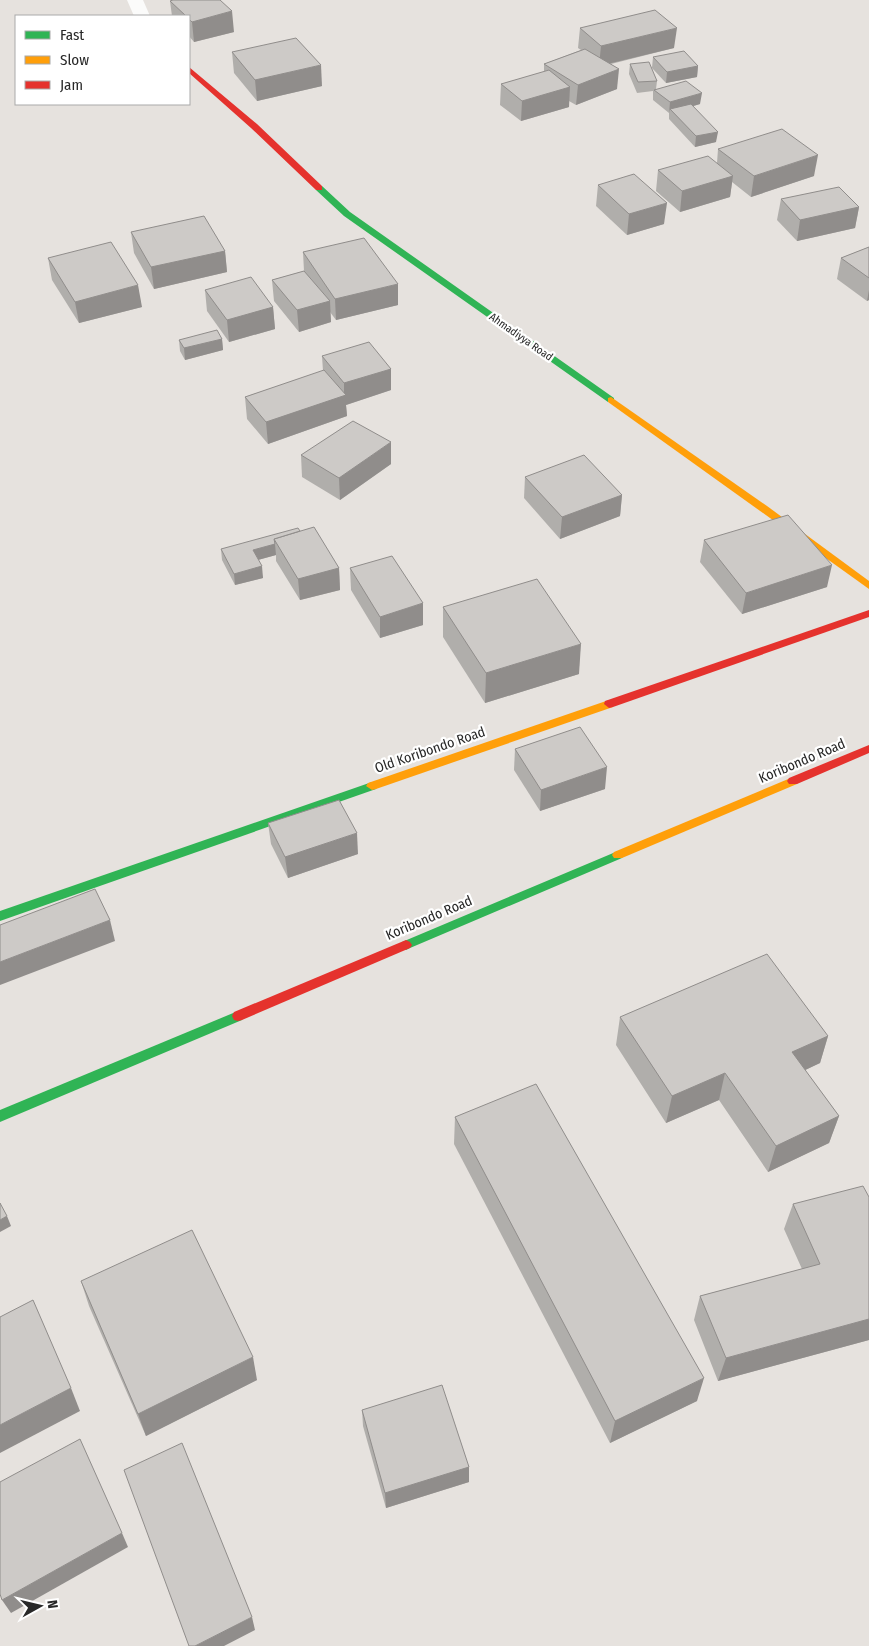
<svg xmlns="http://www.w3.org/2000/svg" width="869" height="1646" font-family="'Fira Sans Condensed',sans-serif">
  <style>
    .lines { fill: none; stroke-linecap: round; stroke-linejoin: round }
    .street { fill: #fbfbfa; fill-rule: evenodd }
    .fast { fill: #30b455; fill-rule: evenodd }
    .slow { fill: #ff9f0a; fill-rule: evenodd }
    .jam { fill: #e5322d; fill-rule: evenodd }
    .wall { fill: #b0aeab }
    .shaded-wall { fill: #908d8b }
    .building { fill: #cdcac7; stroke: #908d8b }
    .labels { text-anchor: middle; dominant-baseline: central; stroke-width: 4.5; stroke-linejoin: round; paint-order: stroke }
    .far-street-label { font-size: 11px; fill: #282828; stroke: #fff }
    .street-label { font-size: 14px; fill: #282828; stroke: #fff }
  </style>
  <rect width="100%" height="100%" fill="#e6e2de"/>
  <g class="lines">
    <path class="street" d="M 127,0 L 143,0 L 150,16 L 134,16 Z"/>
    <g class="fast">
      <path d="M 316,186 L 322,186 L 350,212 L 614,398 L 614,402 L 608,402 L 344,216 L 316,190 Z"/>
      <path d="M 372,782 L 378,786 L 376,789 L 0,921 L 0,911 Z"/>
      <path d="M 618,851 L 622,852 L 624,855 L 622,858 L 410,948 L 406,950 L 402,948 L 400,945 L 402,942 Z"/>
      <path d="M 238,1011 L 242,1012 L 244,1016 L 242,1020 L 0,1122 L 0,1110 Z"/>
    </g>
    <g class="slow">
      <path d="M 611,397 L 767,506 L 869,581 L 869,589 L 608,402 L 608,398 Z"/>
      <path d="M 609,700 L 614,704 L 613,707 L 376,789 L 372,790 L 366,786 L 368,783 Z"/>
      <path d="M 793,777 L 799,781 L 797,784 L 622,858 L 614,858 L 612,855 L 614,852 Z"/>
    </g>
    <g class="jam">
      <path d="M 189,67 L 257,124 L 322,186 L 322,190 L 316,190 L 251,128 L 189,73 Z"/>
      <path d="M 869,610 L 869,617 L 613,707 L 609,708 L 604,704 L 605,701 Z"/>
      <path d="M 869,745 L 869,753 L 797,784 L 789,784 L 787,781 L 789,778 Z"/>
      <path d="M 406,940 L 410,942 L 412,945 L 410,948 L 242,1020 L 238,1021 L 234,1020 L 232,1016 L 234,1012 Z"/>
    </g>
  </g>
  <g class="wall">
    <path d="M 170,1 L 234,32 L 194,42 L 189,36 L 189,16 L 172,16 Z"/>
    <path d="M 580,28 L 674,48 L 611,64 L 617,89 L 576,105 L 569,101 L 569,107 L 521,121 L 500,105 L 501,84 L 544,72 L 544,64 L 581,50 L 578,48 Z"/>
    <path d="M 232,52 L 322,86 L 257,101 L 234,73 Z"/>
    <path d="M 653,57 L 698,66 L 697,77 L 666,83 L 652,68 Z"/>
    <path d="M 630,64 L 657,81 L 656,89 L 700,104 L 693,106 L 716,142 L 695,147 L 669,119 L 669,113 L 653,100 L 653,91 L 637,93 L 629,74 Z"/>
    <path d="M 718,149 L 814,176 L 751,197 L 732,182 L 730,197 L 680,212 L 656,191 L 658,170 L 717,163 Z"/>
    <path d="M 598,185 L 664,224 L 627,235 L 596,206 Z"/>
    <path d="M 781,199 L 859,207 L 855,228 L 797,241 L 777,220 Z"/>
    <path d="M 131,232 L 225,251 L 227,272 L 154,289 L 134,253 Z"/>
    <path d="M 869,247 L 869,300 L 867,301 L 837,279 L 841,258 Z"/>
    <path d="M 303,252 L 398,305 L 336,320 L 330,312 L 331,322 L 299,332 L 274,301 L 272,280 L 304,271 Z"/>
    <path d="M 48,258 L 142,307 L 79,323 L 52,280 Z"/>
    <path d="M 205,290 L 273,307 L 275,329 L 229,342 L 207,311 Z"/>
    <path d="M 222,339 L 223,350 L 185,360 L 180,351 L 179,340 Z"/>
    <path d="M 322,356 L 391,369 L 391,390 L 346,405 L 347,416 L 268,444 L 247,419 L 245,397 L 323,371 Z"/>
    <path d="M 301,455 L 391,464 L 340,500 L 302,477 Z"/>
    <path d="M 525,477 L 622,495 L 620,516 L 560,539 L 524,498 Z"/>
    <path d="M 300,531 L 339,568 L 340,590 L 300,600 L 276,561 L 276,555 L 258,560 L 263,578 L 235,585 L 222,560 L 221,549 Z"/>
    <path d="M 704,540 L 827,587 L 742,614 L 700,562 Z"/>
    <path d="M 350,568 L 423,625 L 380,638 L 351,590 Z"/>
    <path d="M 443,607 L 579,674 L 485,703 L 443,637 Z"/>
    <path d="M 515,749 L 605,789 L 540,811 L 514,770 Z"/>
    <path d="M 268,823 L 358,854 L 288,878 L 271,844 Z"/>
    <path d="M 620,1017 L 828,1036 L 820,1063 L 805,1070 L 839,1116 L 829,1143 L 768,1172 L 719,1100 L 666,1123 L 616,1045 Z"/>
    <path d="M 455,1117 L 697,1401 L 610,1443 L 454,1144 Z"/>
    <path d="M 869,1197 L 869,1340 L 718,1381 L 694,1320 L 700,1296 L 802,1269 L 784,1229 L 793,1204 Z"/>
    <path d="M 81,1281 L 257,1380 L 146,1436 L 89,1306 Z"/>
    <path d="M 362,1410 L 469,1467 L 469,1482 L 386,1508 L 363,1426 Z"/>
  </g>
  <g class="shaded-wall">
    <path d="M 232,11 L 234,32 L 194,42 L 192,22 Z"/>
    <path d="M 677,28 L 674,48 L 599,66 L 601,46 Z"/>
    <path d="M 321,65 L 322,86 L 257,101 L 255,80 Z"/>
    <path d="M 698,66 L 697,77 L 666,83 L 667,72 Z"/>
    <path d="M 619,69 L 617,89 L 576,105 L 578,85 Z"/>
    <path d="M 570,87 L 569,107 L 521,121 L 522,101 Z"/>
    <path d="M 702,93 L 700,104 L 673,112 L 670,109 L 669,113 L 670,102 Z"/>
    <path d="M 718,132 L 716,142 L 695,147 L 696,136 Z"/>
    <path d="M 818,155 L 814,176 L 751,197 L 754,176 Z"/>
    <path d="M 733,176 L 730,197 L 680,212 L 682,191 Z"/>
    <path d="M 667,203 L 664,224 L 627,235 L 629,214 Z"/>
    <path d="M 859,207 L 855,228 L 797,241 L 800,220 Z"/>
    <path d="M 225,251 L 227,272 L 154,289 L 151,267 Z"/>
    <path d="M 398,284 L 398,305 L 336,320 L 335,299 Z"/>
    <path d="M 138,285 L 142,307 L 79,323 L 75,302 Z"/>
    <path d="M 869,290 L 869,300 L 867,301 Z"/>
    <path d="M 330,301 L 331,322 L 299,332 L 297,310 Z"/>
    <path d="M 273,307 L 275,329 L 229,342 L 227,320 Z"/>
    <path d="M 222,339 L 223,350 L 185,360 L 184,348 Z"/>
    <path d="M 391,369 L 391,390 L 346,405 L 347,416 L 268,444 L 266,422 L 344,395 L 344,383 Z"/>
    <path d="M 391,442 L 391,464 L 340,500 L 339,478 Z"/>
    <path d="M 622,495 L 620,516 L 560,539 L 562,517 Z"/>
    <path d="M 275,544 L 276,555 L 254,561 L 253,550 Z"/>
    <path d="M 832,565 L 827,587 L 742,614 L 746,593 Z"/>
    <path d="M 262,566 L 263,578 L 235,585 L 234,574 Z"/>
    <path d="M 339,568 L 340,590 L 300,600 L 298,579 Z"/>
    <path d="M 423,603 L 423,625 L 380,638 L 380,617 Z"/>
    <path d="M 581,644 L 579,674 L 485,703 L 486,673 Z"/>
    <path d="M 607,767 L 605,789 L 540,811 L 541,790 Z"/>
    <path d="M 357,833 L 358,854 L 288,878 L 285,857 Z"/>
    <path d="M 110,920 L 115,941 L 0,985 L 0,962 Z"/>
    <path d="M 828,1036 L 820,1063 L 784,1080 L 792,1052 Z"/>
    <path d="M 725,1073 L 719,1100 L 666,1123 L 672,1096 Z"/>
    <path d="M 839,1116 L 829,1143 L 768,1172 L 776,1146 Z"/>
    <path d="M 7,1216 L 11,1226 L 0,1232 L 0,1220 Z"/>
    <path d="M 869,1319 L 869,1340 L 718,1381 L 726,1358 Z"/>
    <path d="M 253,1357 L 257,1380 L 146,1436 L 138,1414 Z"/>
    <path d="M 704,1378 L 697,1401 L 610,1443 L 615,1421 Z"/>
    <path d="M 71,1388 L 80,1411 L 0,1453 L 0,1425 Z"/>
    <path d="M 469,1467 L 469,1482 L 386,1508 L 385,1493 Z"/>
    <path d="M 122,1533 L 128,1547 L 11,1613 L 2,1600 Z"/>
    <path d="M 252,1617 L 255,1630 L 224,1646 L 195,1646 Z"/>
  </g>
  <g class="building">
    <path d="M 173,0 L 220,0 L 232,11 L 192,22 L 189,19 L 189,16 L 186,16 L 170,1 Z"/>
    <path d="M 655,10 L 677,28 L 601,46 L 580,28 Z"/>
    <path d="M 296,38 L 321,65 L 255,80 L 232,52 Z"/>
    <path d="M 585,49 L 619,69 L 578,85 L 544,64 Z"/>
    <path d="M 684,51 L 698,66 L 667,72 L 653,57 Z"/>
    <path d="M 649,62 L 657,81 L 638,82 L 630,64 Z"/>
    <path d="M 549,70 L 570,87 L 522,101 L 501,84 Z"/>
    <path d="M 686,81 L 702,93 L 670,102 L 654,90 Z"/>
    <path d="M 691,104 L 718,132 L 696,136 L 670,109 Z"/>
    <path d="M 782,129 L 818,155 L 754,176 L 718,149 Z"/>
    <path d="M 708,156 L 733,176 L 682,191 L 658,170 Z"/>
    <path d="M 634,174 L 667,203 L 629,214 L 598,185 Z"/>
    <path d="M 839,187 L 859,207 L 800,220 L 781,199 Z"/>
    <path d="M 204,216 L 225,251 L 151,267 L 131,232 Z"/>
    <path d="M 364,238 L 398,284 L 335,299 L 303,252 Z"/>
    <path d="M 111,242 L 138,285 L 75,302 L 48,258 Z"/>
    <path d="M 869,247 L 869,278 L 841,258 Z"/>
    <path d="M 304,271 L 330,301 L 297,310 L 272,280 Z"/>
    <path d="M 251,277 L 273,307 L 227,320 L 205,290 Z"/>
    <path d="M 217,330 L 222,339 L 184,348 L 179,340 Z"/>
    <path d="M 369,342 L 391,369 L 344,383 L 322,356 Z"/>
    <path d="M 324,370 L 346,395 L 266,422 L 245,397 Z"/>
    <path d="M 353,421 L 391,442 L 339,478 L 301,455 Z"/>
    <path d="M 584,455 L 622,495 L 562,517 L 525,477 Z"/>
    <path d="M 788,515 L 832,565 L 746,593 L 704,540 Z"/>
    <path d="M 314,527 L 339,568 L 298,579 L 274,539 Z"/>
    <path d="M 298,528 L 300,531 L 274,539 L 275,544 L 253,550 L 262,566 L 234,574 L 221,549 Z"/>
    <path d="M 392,556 L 423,603 L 380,617 L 350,568 Z"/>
    <path d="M 537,579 L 581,644 L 486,673 L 443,607 Z"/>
    <path d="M 580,727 L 607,767 L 541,790 L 515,749 Z"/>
    <path d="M 339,800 L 357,833 L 285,857 L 268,823 Z"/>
    <path d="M 95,889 L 110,920 L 0,962 L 0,925 Z"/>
    <path d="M 767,954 L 828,1036 L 792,1052 L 839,1116 L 776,1146 L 725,1073 L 672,1096 L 620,1017 Z"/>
    <path d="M 536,1084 L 704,1378 L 615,1421 L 455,1117 Z"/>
    <path d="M 863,1186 L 869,1197 L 869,1319 L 726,1358 L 700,1296 L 820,1264 L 793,1204 Z"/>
    <path d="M 0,1203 L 7,1216 L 0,1220 Z"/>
    <path d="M 192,1230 L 253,1357 L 138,1414 L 81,1281 Z"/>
    <path d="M 33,1300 L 71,1388 L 0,1425 L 0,1317 Z"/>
    <path d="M 442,1385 L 469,1467 L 385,1493 L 362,1410 Z"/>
    <path d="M 80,1439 L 122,1533 L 2,1600 L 0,1594 L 0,1482 Z"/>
    <path d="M 182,1443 L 252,1617 L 195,1646 L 189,1646 L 124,1470 Z"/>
  </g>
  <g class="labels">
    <g class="far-street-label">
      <text transform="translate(521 337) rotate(35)">Ahmadiyya Road</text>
    </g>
    <g class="street-label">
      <text transform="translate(430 750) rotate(-19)">Old Koribondo Road</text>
      <text transform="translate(802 761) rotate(-23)">Koribondo Road</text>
      <text transform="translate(429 918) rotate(-23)">Koribondo Road</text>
    </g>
  </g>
  <rect x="15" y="15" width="175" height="90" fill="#ffffff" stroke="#a9a9a9"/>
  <rect x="25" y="31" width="25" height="8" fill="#30b455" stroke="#a9a9a9"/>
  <text x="60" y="40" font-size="15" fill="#282828">Fast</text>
  <rect x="25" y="56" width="25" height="8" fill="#ff9f0a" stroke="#a9a9a9"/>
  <text x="60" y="65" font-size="15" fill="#282828">Slow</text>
  <rect x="25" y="81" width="25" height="8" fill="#e5322d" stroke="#a9a9a9"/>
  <text x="60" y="90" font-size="15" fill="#282828">Jam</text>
  <g transform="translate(40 1606) rotate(82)" stroke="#ffffff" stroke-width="4" paint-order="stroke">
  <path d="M0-4L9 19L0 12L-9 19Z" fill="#282828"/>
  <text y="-8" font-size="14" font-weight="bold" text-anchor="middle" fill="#282828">N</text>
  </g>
</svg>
